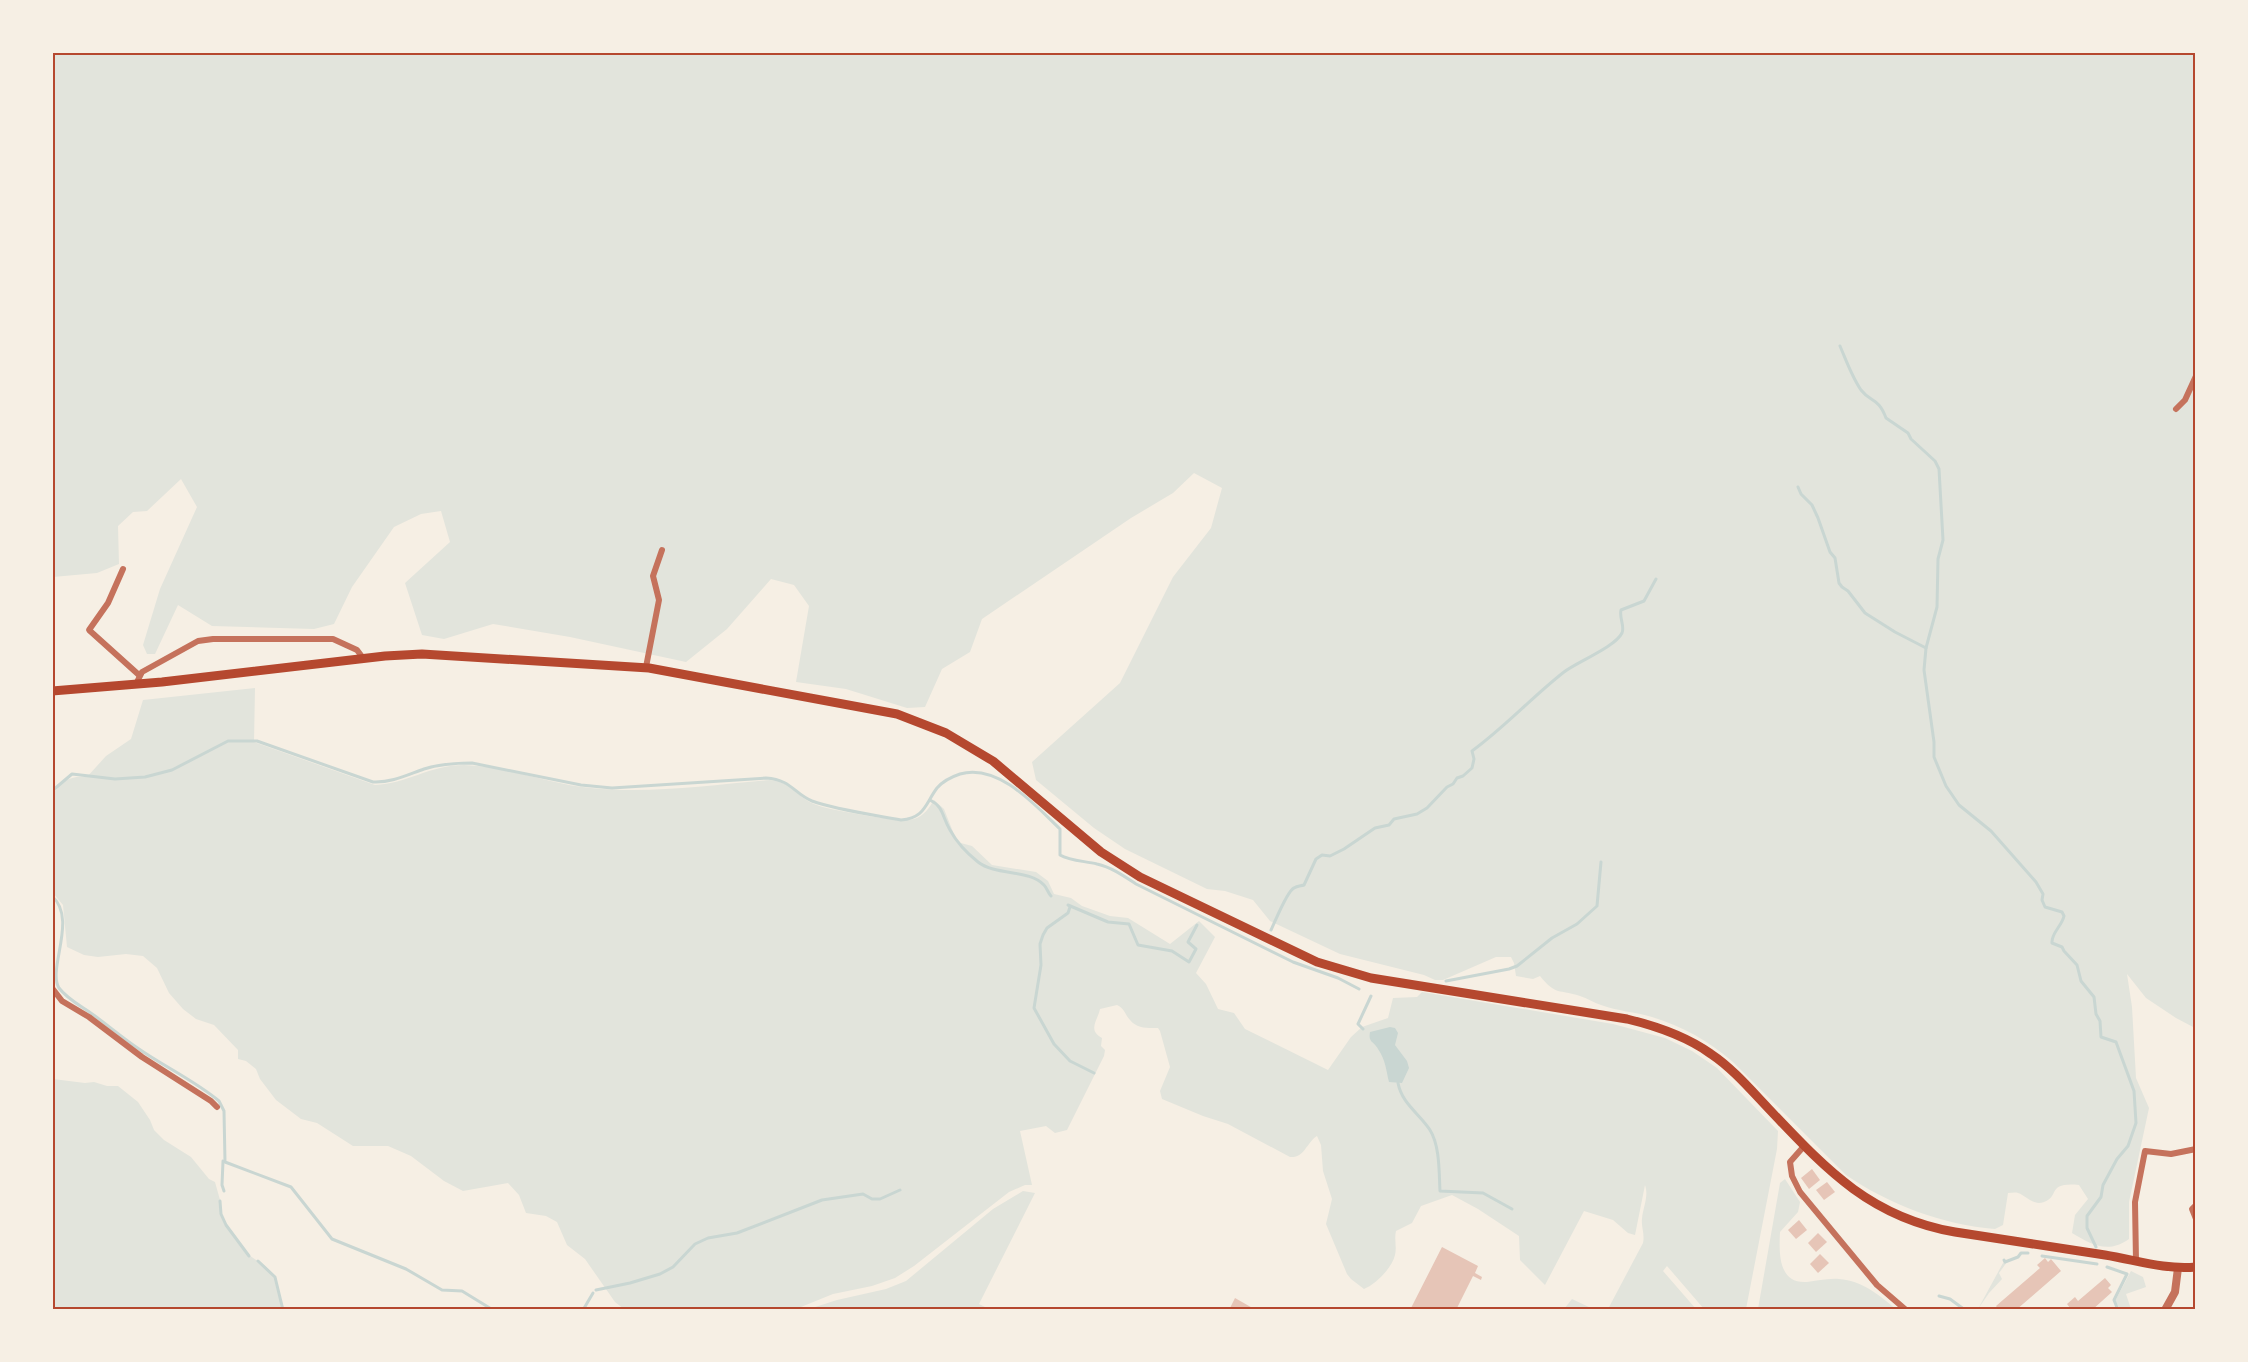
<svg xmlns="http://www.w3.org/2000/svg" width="2248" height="1362" font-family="'Sofia Sans Condensed',sans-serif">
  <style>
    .green { fill: #e2e4dc }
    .water { fill: #c9d6d2 }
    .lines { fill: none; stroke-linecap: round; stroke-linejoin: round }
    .stream { stroke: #c9d6d2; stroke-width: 3 }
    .building { fill: #e6c5b7 }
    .minor { stroke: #c5725c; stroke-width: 6 }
    .tertiary { stroke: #c5725c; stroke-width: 8 }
    .primary { stroke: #b5482f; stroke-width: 9 }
    .neatline { fill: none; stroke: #b5482f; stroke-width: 2 }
  </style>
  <rect width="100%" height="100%" fill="#f6efe4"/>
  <g class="green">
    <path d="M 53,53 L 2195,53 L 2195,1028 L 2176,1018 L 2146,998 L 2127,974 L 2132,1007 L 2136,1078 L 2149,1108 L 2129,1202 L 2129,1239 C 2108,1254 2092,1245 2072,1233 L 2075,1215 L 2088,1199 L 2079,1185 C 2046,1182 2060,1197 2044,1202 C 2033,1206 2027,1196 2018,1193 C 2015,1192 2011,1193 2008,1193 L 2003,1225 L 1995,1229 C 1943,1225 1888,1204 1846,1175 L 1733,1062 C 1709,1041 1682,1026 1652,1017 C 1635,1012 1617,1011 1601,1005 C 1594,1003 1587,998 1580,996 C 1559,989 1556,996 1540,976 L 1533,979 L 1516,976 L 1514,963 L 1511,957 L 1496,957 L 1443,980 L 1435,980 L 1424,975 L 1340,954 L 1270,921 L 1253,900 L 1225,891 L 1207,889 L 1125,849 L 1094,828 L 1036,780 L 1032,762 L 1120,683 L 1173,577 L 1211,528 L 1222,488 L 1194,473 L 1173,493 L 1131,518 L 982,619 L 970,652 L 942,669 L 925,707 L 907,708 L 846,689 L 796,682 L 809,606 L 794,585 L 771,579 L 727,629 L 686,662 L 570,637 L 493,624 L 444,639 L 422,635 L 405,583 L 450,542 L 441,511 L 421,514 L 394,527 L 352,587 L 334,624 L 314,629 L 212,626 L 178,605 L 155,654 L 147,654 L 143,645 L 160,589 L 197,507 L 181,479 L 147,511 L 133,512 L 118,526 L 119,564 L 97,573 L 53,577 Z"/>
    <path d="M 255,688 L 254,742 L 375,785 C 406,784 430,765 464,765 C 506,766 549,784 591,788 C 650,794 711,785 770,780 C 795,783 795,796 814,804 C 827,810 902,823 914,819 C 924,816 929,808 934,800 L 944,809 L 957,842 L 972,846 L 992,865 L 1036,872 L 1048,881 L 1054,894 L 1071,898 L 1082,906 L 1110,916 L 1128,918 L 1170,944 L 1199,921 L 1215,937 L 1196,973 L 1206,984 L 1218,1009 L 1234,1013 L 1245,1029 L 1328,1070 L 1351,1037 L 1362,1027 L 1388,1018 L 1393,998 L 1417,997 L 1422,992 L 1613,1024 L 1665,1038 L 1692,1051 L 1717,1068 L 1778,1131 L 1777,1149 L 1746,1309 L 1704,1309 L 1667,1266 L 1663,1271 L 1696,1309 L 1608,1309 L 1643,1243 C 1645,1234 1641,1227 1642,1219 C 1643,1206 1649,1197 1645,1185 L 1635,1235 L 1628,1233 L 1613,1220 L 1584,1211 L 1545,1285 L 1520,1260 L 1519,1236 L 1478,1209 L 1452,1195 L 1421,1206 L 1412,1223 L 1396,1231 C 1394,1239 1397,1247 1395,1255 C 1392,1268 1376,1284 1364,1289 L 1351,1279 L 1347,1274 L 1326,1224 L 1332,1199 L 1323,1171 L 1321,1145 L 1317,1136 C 1306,1143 1305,1158 1290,1157 L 1228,1124 L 1203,1116 L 1162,1099 L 1160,1091 L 1170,1067 L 1160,1031 L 1158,1028 C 1148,1028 1137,1029 1130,1020 C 1124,1013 1125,1009 1117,1005 L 1100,1009 C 1098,1020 1087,1030 1102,1038 L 1101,1046 L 1105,1050 L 1104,1056 L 1067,1130 L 1055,1133 L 1046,1126 L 1020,1131 L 1032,1185 L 1025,1185 L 1009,1192 L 914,1266 L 895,1278 L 872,1286 L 833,1294 L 796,1309 L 624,1309 L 615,1302 L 585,1259 L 567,1245 L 557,1222 L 546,1216 L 526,1213 L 519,1195 L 508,1183 L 463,1191 L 444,1181 L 411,1156 L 388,1146 L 353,1146 L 317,1123 L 301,1119 L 276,1100 L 260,1079 L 256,1069 L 246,1061 L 238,1059 L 238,1050 L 214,1025 L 196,1019 L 183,1009 L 169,993 L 157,968 L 143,956 L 126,954 L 98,957 L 84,955 L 67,947 L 63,905 L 53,893 L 52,795 C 62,781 70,775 87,777 L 106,756 L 131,739 L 143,700 Z"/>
    <path d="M 53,1079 L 85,1083 L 94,1082 L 107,1086 L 118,1086 L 138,1102 L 150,1120 L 154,1130 L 164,1140 L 191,1157 L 209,1179 L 215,1182 L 220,1200 L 221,1214 L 226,1225 L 246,1253 L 266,1267 L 275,1277 L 283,1309 L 53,1309 Z"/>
    <path d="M 1785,1179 L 1800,1202 L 1798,1212 L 1780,1232 C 1779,1253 1778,1284 1807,1282 C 1817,1281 1828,1278 1839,1279 C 1863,1281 1879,1295 1896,1309 L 1758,1309 L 1780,1183 Z"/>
    <path d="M 1023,1191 L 1035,1193 L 979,1304 L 989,1309 L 809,1309 L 837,1300 L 886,1289 L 906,1281 L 993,1209 Z"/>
    <path d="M 2007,1262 L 1999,1273 L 2002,1279 L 1989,1293 L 1978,1309 L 2003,1263 Z"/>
    <path d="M 2131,1271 L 2143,1277 L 2146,1287 L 2126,1294 L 2131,1309 L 2120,1309 L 2115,1301 Z"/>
    <path d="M 1572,1299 L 1593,1309 L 1564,1309 Z"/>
  </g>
  <path class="water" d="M 1390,1027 L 1395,1028 L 1398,1033 L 1395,1045 L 1407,1061 L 1409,1068 L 1402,1083 L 1389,1082 C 1386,1070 1386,1061 1378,1049 C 1374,1041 1368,1043 1370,1032 Z"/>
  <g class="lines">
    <g class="stream">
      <path d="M 1840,346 C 1846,360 1852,377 1861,390 C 1871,403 1878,397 1886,418 L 1908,433 L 1911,439 L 1935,461 L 1939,469 L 1943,540 L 1938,559 L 1937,607 L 1926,648 L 1924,670 L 1934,742 L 1934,757 L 1946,786 L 1959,805 L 1991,831 L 2036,882 L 2043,894 L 2042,900 L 2045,907 L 2062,912 L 2064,916 C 2062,926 2051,933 2052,943 L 2062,947 L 2064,951 L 2077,965 L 2081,981 L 2094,997 L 2096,1014 L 2100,1021 L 2101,1037 L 2116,1042 L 2134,1091 L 2136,1123 L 2128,1146 L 2117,1159 L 2103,1185 L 2101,1197 L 2087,1216 L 2087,1228 L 2096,1247"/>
      <path d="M 1798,487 L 1801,494 L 1812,505 L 1818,518 L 1830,552 L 1835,558 L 1839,583 L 1842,587 L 1848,591 L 1865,613 L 1895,632 L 1926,648"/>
      <path d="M 52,791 L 72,774 L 115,779 L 145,777 L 172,770 L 228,741 L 257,741 L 373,782 C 391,783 407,775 424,769 C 440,764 456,763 472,763 L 581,785 L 612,788 L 766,778 C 792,780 793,793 812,801 C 837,810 875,815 901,820 C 925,818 925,804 937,788 C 943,781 951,777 960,774 C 998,763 1035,805 1060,829 L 1060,855 C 1070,861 1085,861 1097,864 C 1111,867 1124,876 1136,884 L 1293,962 L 1338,978 L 1359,989"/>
      <path d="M 930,800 C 944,807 942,817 950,830 C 956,841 968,854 978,862 C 996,876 1029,869 1044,885 C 1047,888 1048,893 1051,896"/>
      <path d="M 52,896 C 78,919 47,969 59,988 C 68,1000 83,1007 95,1016 C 110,1027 124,1039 139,1049 C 165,1067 195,1081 219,1101 L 224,1111 L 225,1162 L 291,1187 L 332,1239 L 406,1269 L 442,1290 L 462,1291 L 493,1310"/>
      <path d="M 1068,905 L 1108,922 L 1129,924 L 1138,945 L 1172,951 L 1189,962 L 1196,949 L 1188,942 L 1197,925"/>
      <path d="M 1070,907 L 1068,913 L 1047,928 L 1043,935 L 1040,944 L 1041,965 L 1034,1008 L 1054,1044 L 1070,1061 L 1094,1073"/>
      <path d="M 1271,930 C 1275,922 1287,891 1294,888 C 1297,886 1301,886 1304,885 L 1316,859 L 1322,855 L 1330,856 L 1344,849 L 1375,828 L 1389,825 L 1394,819 L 1417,814 L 1427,808 L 1447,787 L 1453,784 L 1457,778 L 1463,776 L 1472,768 L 1474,759 L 1472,751 C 1505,727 1532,697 1564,672 C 1577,662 1615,647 1622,633 C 1625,626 1619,618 1621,610 L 1644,601 L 1656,579"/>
      <path d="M 1446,981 L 1509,969 L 1517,966 L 1552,938 L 1577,924 L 1597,906 L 1601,862"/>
      <path d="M 1363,1029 L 1358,1024 L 1371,996"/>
      <path d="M 1398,1083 C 1402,1104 1419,1113 1430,1130 C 1440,1146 1439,1173 1440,1191 L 1483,1193 L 1512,1209"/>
      <path d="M 223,1161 L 222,1185 L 224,1191"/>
      <path d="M 220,1201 L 221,1214 L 226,1225 L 249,1256"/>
      <path d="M 2042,1256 L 2097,1264"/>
      <path d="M 2004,1260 L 2005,1262 L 2018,1257 L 2021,1253 L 2028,1253"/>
      <path d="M 258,1261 L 275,1277 L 283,1310"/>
      <path d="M 2107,1267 L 2127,1274 L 2114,1300 L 2118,1310"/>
      <path d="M 596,1290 L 630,1283 L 660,1274 L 673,1267 L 695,1244 L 708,1238 L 737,1233 L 822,1200 L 863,1194 L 872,1199 L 880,1199 L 900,1190"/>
      <path d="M 1939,1296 L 1950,1299 L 1965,1310"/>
      <path d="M 583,1310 L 593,1293"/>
    </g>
  </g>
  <g class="building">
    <path d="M 1812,1169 L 1820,1180 L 1809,1189 L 1801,1178 Z"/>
    <path d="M 1827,1182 L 1835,1192 L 1824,1200 L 1816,1190 Z"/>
    <path d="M 1799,1220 L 1807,1230 L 1796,1239 L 1788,1230 Z"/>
    <path d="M 1818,1233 L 1827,1242 L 1816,1252 L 1808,1243 Z"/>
    <path d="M 1442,1247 L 1478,1266 L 1475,1273 L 1482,1277 L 1481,1280 L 1473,1276 L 1456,1310 L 1410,1310 Z"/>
    <path d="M 1820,1254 L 1829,1263 L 1818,1273 L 1810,1264 Z"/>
    <path d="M 2045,1258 L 2048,1262 L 2051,1259 L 2061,1271 L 2016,1310 L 1999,1310 L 1996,1306 L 2040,1268 L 2037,1265 Z"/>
    <path d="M 2105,1278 L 2111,1285 L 2108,1288 L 2112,1292 L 2092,1310 L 2068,1310 L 2070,1308 L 2067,1304 L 2075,1297 L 2078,1301 Z"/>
    <path d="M 1235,1298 L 1256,1310 L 1229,1310 Z"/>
  </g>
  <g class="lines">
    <g class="minor">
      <path d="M 2176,409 L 2185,400 L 2196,376"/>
      <path d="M 123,569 L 108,603 L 89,630 L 139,675"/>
      <path d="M 646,667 L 659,600 L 653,576 L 662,550"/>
      <path d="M 136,684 L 142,672 L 198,641 L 213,639 L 333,639 L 357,650 L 363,658"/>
      <path d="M 52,988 L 62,1001 L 89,1017 L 142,1057 L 211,1101 L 217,1107"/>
      <path d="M 1805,1145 L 1790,1162 L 1792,1176 L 1800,1192 L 1877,1285 L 1906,1310"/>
      <path d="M 2196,1205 L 2192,1209 L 2196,1219"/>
      <path d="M 2136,1261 L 2135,1202 L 2145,1151 L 2171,1154 L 2196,1149"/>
    </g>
    <path class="tertiary" d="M 2165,1310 L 2175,1292 L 2178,1268"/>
    <path class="primary" d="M 52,691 L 162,682 L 385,656 L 422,654 L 649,668 L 897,714 L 946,733 L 993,761 L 1101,852 L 1140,877 L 1317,962 L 1371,978 L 1627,1019 C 1656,1026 1686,1036 1711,1054 C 1732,1068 1750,1089 1768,1108 C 1825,1168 1869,1217 1955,1232 C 2005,1240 2055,1247 2105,1255 C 2136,1260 2164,1270 2196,1267"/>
  </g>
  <rect width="2248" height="1362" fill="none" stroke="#f6efe4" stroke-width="108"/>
  <rect x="54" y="54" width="2140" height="1254" class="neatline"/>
</svg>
